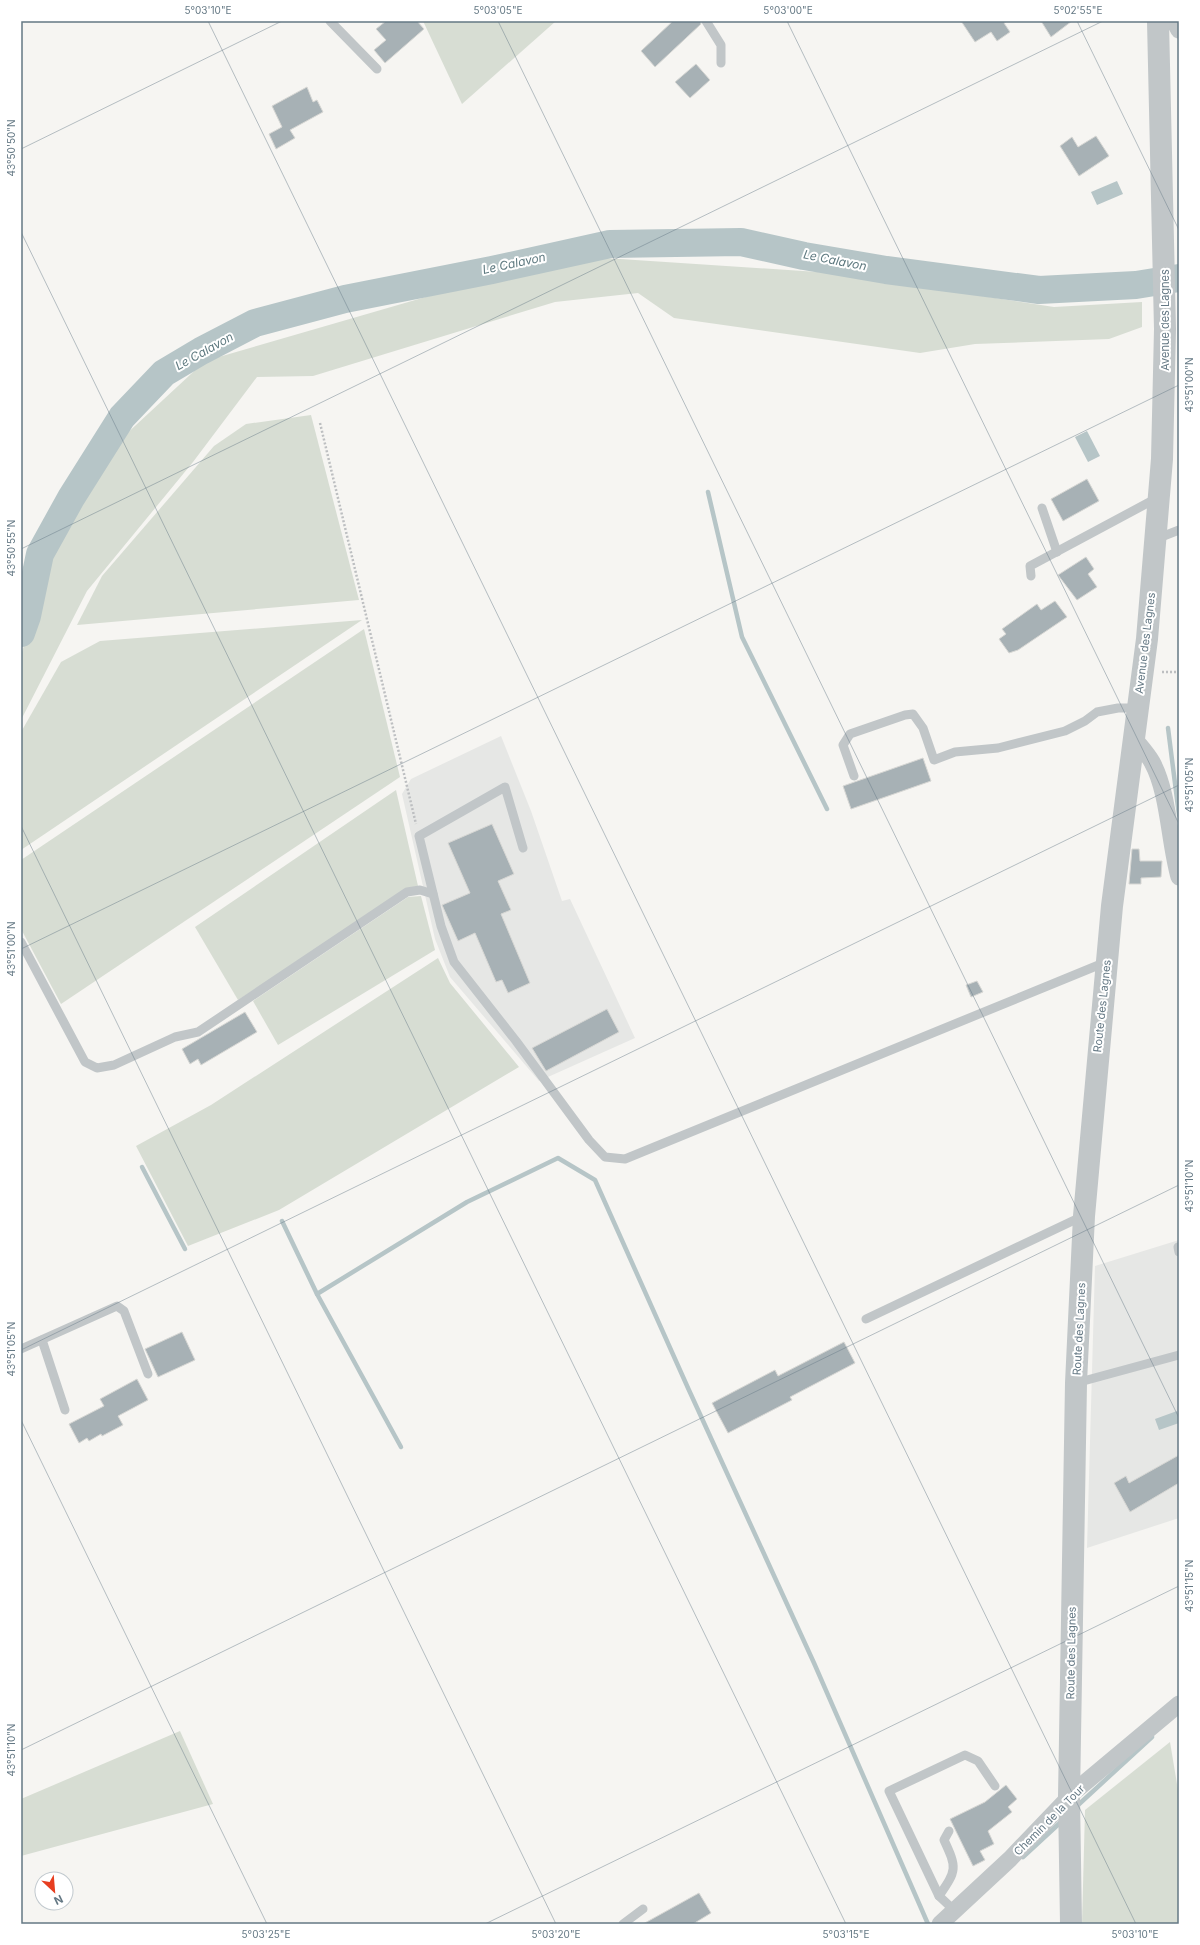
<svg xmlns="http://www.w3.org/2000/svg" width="1200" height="1945" font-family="Inter,sans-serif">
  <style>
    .built { fill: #e6e7e5 }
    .green { fill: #d7ddd3 }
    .water { fill: #b6c5c7 }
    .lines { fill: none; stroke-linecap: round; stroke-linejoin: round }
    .stream { stroke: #b6c5c7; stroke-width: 4.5 }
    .river { stroke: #b6c5c7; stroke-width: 28 }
    .building { fill: #a7b1b5; stroke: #d7d7d4 }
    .path { stroke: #bdbfc1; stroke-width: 2.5; stroke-dasharray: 2 2; stroke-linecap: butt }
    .service { stroke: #c1c6c8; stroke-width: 9 }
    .minor { stroke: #c1c6c8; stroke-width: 17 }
    .tertiary { stroke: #c1c6c8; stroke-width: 22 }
    .ticks { fill: none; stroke: #647884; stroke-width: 1; stroke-opacity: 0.45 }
    .labels { text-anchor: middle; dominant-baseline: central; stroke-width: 4; stroke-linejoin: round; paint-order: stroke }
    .street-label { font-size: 11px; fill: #647884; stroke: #fff }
    .water-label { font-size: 12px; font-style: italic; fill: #5f7a80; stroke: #fff }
    .neatline { fill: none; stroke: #647884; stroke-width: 1.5 }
    .ticks-label { font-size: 10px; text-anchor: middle; fill: #647884 }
  </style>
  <rect width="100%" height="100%" fill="#f6f5f2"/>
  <g class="built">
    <path d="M 501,736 L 531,811 L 562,901 L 570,899 L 635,1038 L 539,1081 L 450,977 L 435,939 L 402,794 L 411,779 Z"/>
    <path d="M 1179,1240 L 1179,1518 L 1087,1548 L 1095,1266 Z"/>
  </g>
  <g class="green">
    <path d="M 423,21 L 556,21 L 462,104 Z"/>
    <path d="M 605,258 L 833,273 L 1054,307 L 1142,302 L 1142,327 L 1109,339 L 975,344 L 920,353 L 674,318 L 638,293 L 555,302 L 313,376 L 257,377 L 193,462 L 87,591 L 21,720 L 21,655 L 42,590 L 54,539 L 122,438 L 205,361 L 429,296 Z"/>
    <path d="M 311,415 L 359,600 L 77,625 L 102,576 L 214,446 L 246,424 Z"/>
    <path d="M 362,620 L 21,850 L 21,732 L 61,662 L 100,641 Z"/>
    <path d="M 364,629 L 400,777 L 61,1004 L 21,929 L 21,860 Z"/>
    <path d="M 396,790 L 418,886 L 238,1000 L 195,927 Z"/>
    <path d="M 421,896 L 435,950 L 278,1045 L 253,1001 L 408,897 Z"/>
    <path d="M 438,958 L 450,983 L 519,1067 L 279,1210 L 188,1246 L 136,1146 L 211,1105 Z"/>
    <path d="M 180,1731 L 213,1804 L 21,1856 L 21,1799 Z"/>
    <path d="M 1170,1742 L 1179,1796 L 1179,1924 L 1082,1924 L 1085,1810 Z"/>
  </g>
  <g class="water">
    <path d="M 1117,181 L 1123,194 L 1097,205 L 1091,192 Z"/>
    <path d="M 1087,431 L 1100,456 L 1088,462 L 1075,437 Z"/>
    <path d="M 1177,1411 L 1179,1423 L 1159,1430 L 1155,1419 Z"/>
  </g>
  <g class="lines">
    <g class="stream">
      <path d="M 708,492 L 742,637 L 827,809"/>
      <path d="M 1168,728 L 1179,815"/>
      <path d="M 142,1167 L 185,1249"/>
      <path d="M 282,1221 L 317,1294 L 467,1202 L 558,1158 L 595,1180 L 688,1388 L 814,1663 L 928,1924"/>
      <path d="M 317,1294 L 401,1447"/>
      <path d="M 1077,1806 L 1152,1737"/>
      <path d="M 1023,1857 L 1062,1821"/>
    </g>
    <path class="river" d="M 21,633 L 27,616 L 40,554 L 71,498 L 122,417 L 164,373 L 201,351 L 255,323 L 345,299 L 492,270 L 610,244 L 741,242 L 804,256 L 886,270 L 1039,290 L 1136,285 L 1179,278"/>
  </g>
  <g class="building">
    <path d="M 386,21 L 417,21 L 424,29 L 385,63 L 374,50 L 386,40 L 376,29 Z"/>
    <path d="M 673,21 L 700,21 L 701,24 L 655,67 L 641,51 Z"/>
    <path d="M 961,21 L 1007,21 L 1004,23 L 1010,32 L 997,41 L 991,32 L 975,42 Z"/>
    <path d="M 1041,21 L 1072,21 L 1051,37 Z"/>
    <path d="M 696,64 L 710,80 L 690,98 L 675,82 Z"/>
    <path d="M 307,87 L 313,102 L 317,100 L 323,112 L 290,130 L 295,138 L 276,149 L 269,134 L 282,127 L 272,106 Z"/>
    <path d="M 1096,136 L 1109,156 L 1079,176 L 1060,146 L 1072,137 L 1078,147 Z"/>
    <path d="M 1087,479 L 1099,501 L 1063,521 L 1051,499 Z"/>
    <path d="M 1086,557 L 1094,569 L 1088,574 L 1097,587 L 1077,600 L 1058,575 Z"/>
    <path d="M 1055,601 L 1067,617 L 1018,650 L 1009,653 L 999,639 L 1006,634 L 1002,629 L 1037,604 L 1041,610 Z"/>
    <path d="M 923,758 L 931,781 L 851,809 L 843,786 Z"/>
    <path d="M 492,824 L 514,874 L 498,881 L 511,910 L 501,914 L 530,983 L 508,993 L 502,980 L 496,982 L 475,933 L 458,941 L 442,905 L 470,893 L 448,843 Z"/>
    <path d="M 1132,849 L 1139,849 L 1140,861 L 1162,861 L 1161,877 L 1141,878 L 1141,884 L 1129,884 Z"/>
    <path d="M 977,981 L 983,992 L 971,997 L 966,985 Z"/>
    <path d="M 607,1009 L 619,1032 L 546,1071 L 532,1048 Z"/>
    <path d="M 245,1012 L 257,1032 L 201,1065 L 198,1059 L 190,1064 L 182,1049 Z"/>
    <path d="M 182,1332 L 195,1360 L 158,1377 L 145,1349 Z"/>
    <path d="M 844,1342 L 855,1363 L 790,1397 L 792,1400 L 728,1433 L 712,1403 L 775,1370 L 778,1376 Z"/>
    <path d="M 137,1379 L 148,1400 L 118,1416 L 123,1425 L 102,1436 L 101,1434 L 89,1441 L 87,1438 L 79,1443 L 69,1424 L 104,1406 L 100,1399 Z"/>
    <path d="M 1179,1455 L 1179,1483 L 1130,1512 L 1114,1483 L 1126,1476 L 1129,1483 Z"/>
    <path d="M 1006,1785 L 1017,1799 L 1008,1807 L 1012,1812 L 988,1831 L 994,1844 L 980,1851 L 985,1860 L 973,1866 L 950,1819 L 985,1802 Z"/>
    <path d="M 699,1893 L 711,1913 L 693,1924 L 643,1924 Z"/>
  </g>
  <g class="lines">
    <g class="path">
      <path d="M 320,423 L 416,824"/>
      <path d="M 1162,672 L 1179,672"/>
    </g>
    <g class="service">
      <path d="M 330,21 L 377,69"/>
      <path d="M 706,21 L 721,45 L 721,63"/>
      <path d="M 1042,508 L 1057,552"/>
      <path d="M 1156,539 L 1179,530"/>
      <path d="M 1031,576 L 1030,566 L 1157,498"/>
      <path d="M 854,776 L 843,745 L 850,734 L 905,715 L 913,714 L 923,728 L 934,760 L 955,752 L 998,748 L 1065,731 L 1085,721 L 1097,712 L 1118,708 L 1138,708"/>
      <path d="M 523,848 L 505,787 L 419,836 L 441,926 L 454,962 L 516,1041 L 589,1140 L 605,1157 L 625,1159 L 1106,962"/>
      <path d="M 21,942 L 85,1062 L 97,1068 L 114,1065 L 175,1037 L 198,1032 L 407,892 L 420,890 L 433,894"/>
      <path d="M 1178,1247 L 1179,1252"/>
      <path d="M 866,1319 L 1083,1216"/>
      <path d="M 42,1340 L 65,1410"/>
      <path d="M 21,1349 L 117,1306 L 124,1311 L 148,1374"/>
      <path d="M 1076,1383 L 1179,1355"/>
      <path d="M 939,1896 C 957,1870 957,1868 944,1840 L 949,1831"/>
      <path d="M 955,1911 L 939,1896 L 889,1791 L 965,1755 L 978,1761 L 995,1786"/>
      <path d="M 623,1924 L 643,1909"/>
    </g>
    <g class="minor">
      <path d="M 1174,21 L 1179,30"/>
      <path d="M 1133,737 C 1139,745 1147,753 1152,762 C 1169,793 1169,842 1179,877"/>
      <path d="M 940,1924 L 1010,1859 L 1075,1791 L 1179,1704"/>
    </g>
    <path class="tertiary" d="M 1071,1924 L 1069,1797 L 1076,1383 L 1084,1216 L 1112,906 L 1147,639 L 1162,459 L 1165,329 L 1158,21"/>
  </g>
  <path class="ticks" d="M 208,21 L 1136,1924M 498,21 L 1179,1418M 787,21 L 1179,824M 1077,21 L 1179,230M 21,149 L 282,21M 21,232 L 846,1924M 21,549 L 1103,21M 21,826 L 556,1924M 21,949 L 1179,385M 21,1350 L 1179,785M 21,1420 L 267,1924M 21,1750 L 1179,1185M 485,1924 L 1179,1586"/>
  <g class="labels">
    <g class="street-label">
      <text transform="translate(1165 320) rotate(-90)">Avenue des Lagnes</text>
      <text transform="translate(1145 643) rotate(-83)">Avenue des Lagnes</text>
      <text transform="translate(1102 1006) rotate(-84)">Route des Lagnes</text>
      <text transform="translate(1079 1329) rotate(-87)">Route des Lagnes</text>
      <text transform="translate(1071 1653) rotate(-89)">Route des Lagnes</text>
      <text transform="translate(1049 1820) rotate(-45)">Chemin de la Tour</text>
    </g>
    <g class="water-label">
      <text transform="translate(835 260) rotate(11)">Le Calavon</text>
      <text transform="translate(514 263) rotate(-12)">Le Calavon</text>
      <text transform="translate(204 351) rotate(-29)">Le Calavon</text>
    </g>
  </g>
  <rect width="1200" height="1945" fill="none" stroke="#ffffff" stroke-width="44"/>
  <g transform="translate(54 1891) rotate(154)"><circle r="19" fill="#ffffff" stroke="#c1c9ce"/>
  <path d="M0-3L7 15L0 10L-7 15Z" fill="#e73e20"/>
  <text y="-6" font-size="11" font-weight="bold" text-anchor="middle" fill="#647884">N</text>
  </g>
  <rect x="22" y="22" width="1156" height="1901" class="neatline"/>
  <g class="ticks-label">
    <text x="208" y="14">5°03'10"E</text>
    <text x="498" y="14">5°03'05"E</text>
    <text x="788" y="14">5°03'00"E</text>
    <text x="1078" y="14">5°02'55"E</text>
    <text transform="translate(11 148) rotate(-90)" y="4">43°50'50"N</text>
    <text transform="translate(1189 385) rotate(-90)" y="4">43°51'00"N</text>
    <text transform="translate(11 548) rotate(-90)" y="4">43°50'55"N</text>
    <text transform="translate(1189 785) rotate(-90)" y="4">43°51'05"N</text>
    <text transform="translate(11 949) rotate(-90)" y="4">43°51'00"N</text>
    <text transform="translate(1189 1186) rotate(-90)" y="4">43°51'10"N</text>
    <text transform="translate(11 1349) rotate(-90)" y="4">43°51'05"N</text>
    <text transform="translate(1189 1586) rotate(-90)" y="4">43°51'15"N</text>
    <text transform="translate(11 1750) rotate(-90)" y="4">43°51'10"N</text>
    <text x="266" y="1938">5°03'25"E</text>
    <text x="556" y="1938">5°03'20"E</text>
    <text x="846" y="1938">5°03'15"E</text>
    <text x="1135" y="1938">5°03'10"E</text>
  </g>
</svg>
